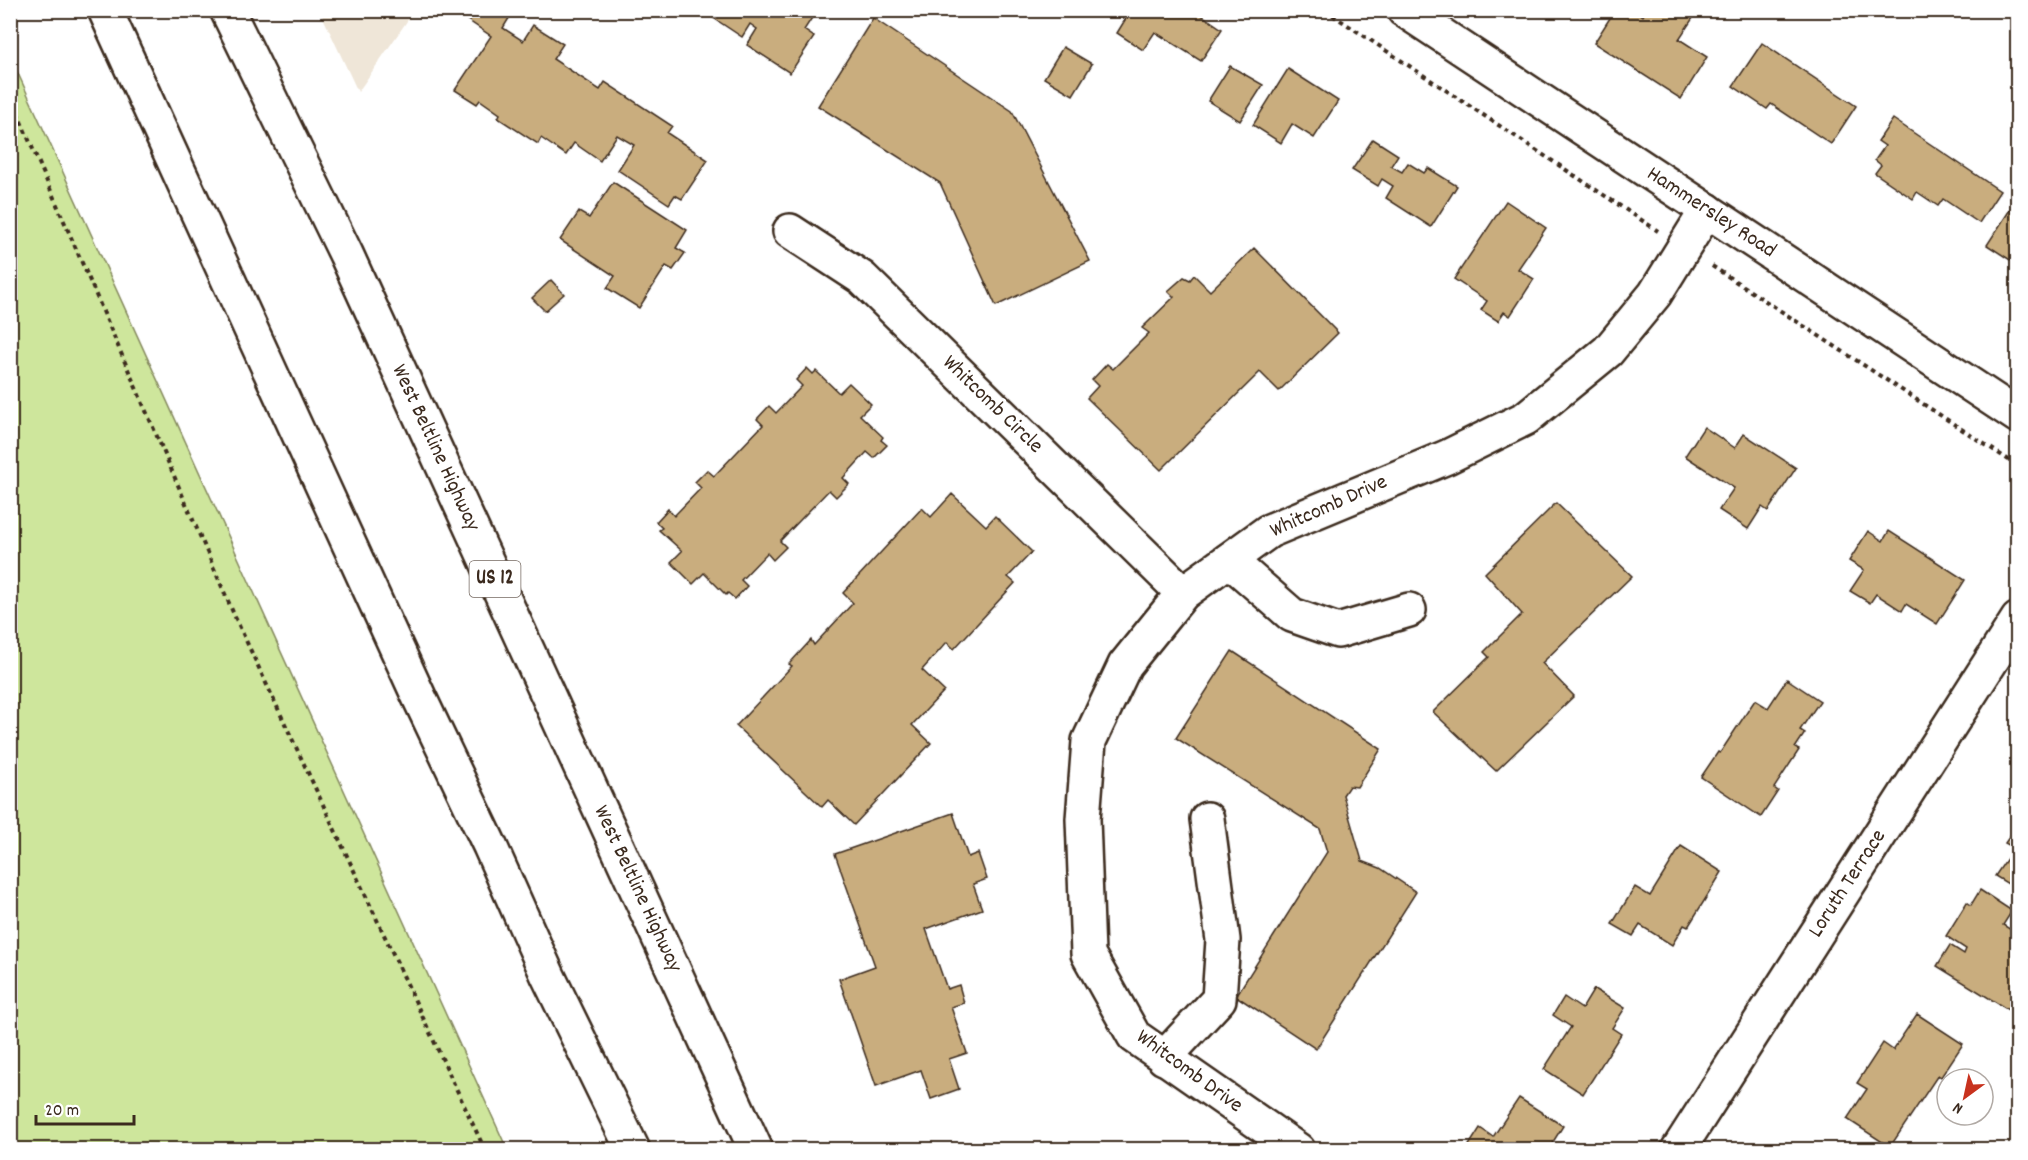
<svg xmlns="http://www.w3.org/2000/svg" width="2028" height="1160" font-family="Dekko,sans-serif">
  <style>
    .built { fill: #efe6d8 }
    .green { fill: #cee69c; stroke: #84885d; stroke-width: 1.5 }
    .building { fill: #c9ad7e; stroke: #3b2a1e; stroke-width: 1.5 }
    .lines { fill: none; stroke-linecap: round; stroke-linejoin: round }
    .minor-casing { stroke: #3b2a1e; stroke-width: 38 }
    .highway-casing { stroke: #3b2a1e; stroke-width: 38 }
    .path { stroke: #3b2a1e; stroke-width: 4; stroke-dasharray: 4.5 4.5; stroke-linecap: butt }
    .minor { stroke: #fff; stroke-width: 33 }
    .highway { stroke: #fff; stroke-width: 33 }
    .labels { text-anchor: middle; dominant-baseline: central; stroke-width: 6; stroke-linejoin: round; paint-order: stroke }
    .shield { fill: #fff; stroke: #766a62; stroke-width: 1.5 }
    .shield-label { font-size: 21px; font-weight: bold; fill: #3b2a1e }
    .street-label { font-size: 22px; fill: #3b2a1e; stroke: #fff }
  </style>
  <rect width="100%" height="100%" fill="#fff"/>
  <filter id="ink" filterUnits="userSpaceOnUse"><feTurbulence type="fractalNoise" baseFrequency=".0167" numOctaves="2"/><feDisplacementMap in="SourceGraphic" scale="12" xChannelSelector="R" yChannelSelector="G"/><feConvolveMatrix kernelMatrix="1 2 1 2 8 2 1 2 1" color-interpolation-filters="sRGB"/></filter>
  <g filter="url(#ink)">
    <path class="built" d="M 320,11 L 414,11 L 358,92 Z"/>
    <path class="green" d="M 11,58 L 507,1149 L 11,1149 Z"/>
    <g class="building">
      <path d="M 471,10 L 514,10 L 503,28 L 523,41 L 533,25 L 563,44 L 553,59 L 600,90 L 605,82 L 672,126 L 667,133 L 708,160 L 682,199 L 675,195 L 669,204 L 618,170 L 634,145 L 617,135 L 600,161 L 574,143 L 566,155 L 541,138 L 538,144 L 498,118 L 500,114 L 480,100 L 477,104 L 455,90 L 491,36 L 466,19 Z"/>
      <path d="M 707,10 L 817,10 L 804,30 L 814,37 L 790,73 L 747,45 L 757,29 L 750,24 L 742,37 L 706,13 Z"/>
      <path d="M 1131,10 L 1194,10 L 1222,29 L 1201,61 L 1155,32 L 1143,50 L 1117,33 Z"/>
      <path d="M 1615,10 L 1634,10 L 1643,16 L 1646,10 L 1682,10 L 1693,18 L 1679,39 L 1707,57 L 1681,99 L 1594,43 Z"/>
      <path d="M 873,18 L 1012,111 L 1090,261 L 996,306 L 940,183 L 818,106 Z"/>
      <path d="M 1762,43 L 1856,106 L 1831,144 L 1771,104 L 1767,109 L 1733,86 Z"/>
      <path d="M 1063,47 L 1092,64 L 1073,95 L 1044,78 Z"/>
      <path d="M 1230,66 L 1263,85 L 1240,121 L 1208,101 Z"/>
      <path d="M 1288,69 L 1338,101 L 1314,138 L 1292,124 L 1281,143 L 1253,125 Z"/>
      <path d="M 1893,119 L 2000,191 L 1979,223 L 1943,199 L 1938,206 L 1917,192 L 1913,199 L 1875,173 L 1881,165 L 1875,160 L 1885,146 L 1878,141 Z"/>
      <path d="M 1373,139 L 1398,155 L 1391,166 L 1402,172 L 1408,163 L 1424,173 L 1428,168 L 1457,186 L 1431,227 L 1386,198 L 1393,186 L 1382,179 L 1378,186 L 1352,170 Z"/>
      <path d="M 613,182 L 687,230 L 676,248 L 685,253 L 673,270 L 666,266 L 639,308 L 607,288 L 615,276 L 560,240 L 579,212 L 589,218 Z"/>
      <path d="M 1506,201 L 1546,228 L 1518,269 L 1534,279 L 1510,316 L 1504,312 L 1498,321 L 1481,310 L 1487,301 L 1454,279 Z"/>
      <path d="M 2015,202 L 2018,203 L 2018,265 L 1987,245 Z"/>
      <path d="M 1254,248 L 1338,333 L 1279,391 L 1260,372 L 1161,470 L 1087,398 L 1098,386 L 1092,380 L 1107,364 L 1113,369 L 1149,333 L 1142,328 L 1174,297 L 1168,291 L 1184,277 L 1190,280 L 1194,275 L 1210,291 Z"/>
      <path d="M 551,280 L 564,294 L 545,311 L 532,298 Z"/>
      <path d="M 807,368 L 813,374 L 816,371 L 839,393 L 849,383 L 871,404 L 860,415 L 883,437 L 881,440 L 887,445 L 874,458 L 867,452 L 843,478 L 849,484 L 836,497 L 829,490 L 780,541 L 786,547 L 773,560 L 767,553 L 741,580 L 747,586 L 735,599 L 728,593 L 726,595 L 704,573 L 693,584 L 671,562 L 682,551 L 659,530 L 662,528 L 656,522 L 668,509 L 674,516 L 701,488 L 695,482 L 707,470 L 714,476 L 763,425 L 757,419 L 769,406 L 776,413 L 802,386 L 796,380 Z"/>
      <path d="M 1704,427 L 1735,448 L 1744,434 L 1796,468 L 1768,511 L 1762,507 L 1748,529 L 1719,510 L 1734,488 L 1685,456 Z"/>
      <path d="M 952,494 L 986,526 L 995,516 L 1032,552 L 1008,577 L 1015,583 L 954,649 L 947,642 L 922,670 L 944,691 L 912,725 L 931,743 L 854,825 L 828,800 L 822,807 L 736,726 L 792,666 L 789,664 L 811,640 L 814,645 L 853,603 L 843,593 L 922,508 L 931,517 Z"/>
      <path d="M 1556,503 L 1632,576 L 1542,663 L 1574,696 L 1496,771 L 1433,712 L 1489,657 L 1484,652 L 1522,614 L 1485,573 Z"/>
      <path d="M 1868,531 L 1883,541 L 1889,531 L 1965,580 L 1937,624 L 1906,604 L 1902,611 L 1876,594 L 1870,603 L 1850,591 L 1864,570 L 1849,561 Z"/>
      <path d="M 1232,651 L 1381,749 L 1357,787 L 1349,786 L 1343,795 L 1362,861 L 1380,868 L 1416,892 L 1316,1049 L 1236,996 L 1327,852 L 1320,829 L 1176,738 Z"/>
      <path d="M 1787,679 L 1820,701 L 1800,730 L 1805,733 L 1795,748 L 1799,750 L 1774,788 L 1778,791 L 1761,817 L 1701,777 L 1718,752 L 1720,753 L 1755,700 L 1768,708 Z"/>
      <path d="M 953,813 L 968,857 L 978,853 L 987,879 L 973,884 L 982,909 L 926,929 L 947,989 L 959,985 L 964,1003 L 951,1007 L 967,1053 L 949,1059 L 959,1089 L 931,1099 L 921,1070 L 876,1086 L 839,979 L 875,966 L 835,854 Z"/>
      <path d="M 2018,824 L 2018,850 L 2005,843 Z"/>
      <path d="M 1681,846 L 1722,872 L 1688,927 L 1684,925 L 1672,945 L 1640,925 L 1633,936 L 1612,924 L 1635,887 L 1650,896 Z"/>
      <path d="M 2012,851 L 2018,855 L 2018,890 L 1995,876 Z"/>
      <path d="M 1980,890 L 2012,911 L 2003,925 L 2018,934 L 2018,1005 L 2013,1013 L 1937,966 L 1950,945 L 1964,954 L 1966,949 L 1946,936 L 1967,902 L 1971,905 Z"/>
      <path d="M 1594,989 L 1625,1008 L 1612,1028 L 1621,1034 L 1583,1094 L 1544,1069 L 1571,1027 L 1553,1015 L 1564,997 L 1582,1009 Z"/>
      <path d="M 1917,1014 L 1963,1044 L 1941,1077 L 1938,1075 L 1890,1147 L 1847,1119 L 1867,1089 L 1857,1083 L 1883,1043 L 1893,1050 Z"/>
      <path d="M 1519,1098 L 1563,1126 L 1548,1150 L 1466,1150 L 1480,1128 L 1493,1137 Z"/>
    </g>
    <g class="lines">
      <defs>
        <g id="minor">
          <path d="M 1404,10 L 2018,416"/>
          <path d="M 790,231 L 862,278 L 1183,593"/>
          <path d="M 1229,560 L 1292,615 L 1338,631 L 1409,610"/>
          <path d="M 1164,1058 L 1219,999 L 1223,940 L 1207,819"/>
          <path d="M 1298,1150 L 1134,1036 L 1088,954 L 1083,819 L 1089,741 L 1125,665 L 1183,593 L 1269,531 L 1447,457 L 1526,418 L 1608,351 L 1655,294 L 1707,210"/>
          <path d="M 1678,1150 L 2018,619"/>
        </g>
        <g id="highway">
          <path d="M 105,10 L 419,697 L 490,846 L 548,976 L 633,1150"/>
          <path d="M 227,10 L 346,254 L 756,1150"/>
        </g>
      </defs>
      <use href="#minor" class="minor-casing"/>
      <use href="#highway" class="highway-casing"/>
      <g class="path">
        <path d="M 1325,10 L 1658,231"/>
        <path d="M 10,96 L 235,617 L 485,1150"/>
        <path d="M 1712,266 L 2018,466"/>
      </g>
      <use href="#minor" class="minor"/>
      <use href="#highway" class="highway"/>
    </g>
  </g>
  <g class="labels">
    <rect class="shield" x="469.5" y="561" width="51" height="36" rx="4.5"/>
    <g class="shield-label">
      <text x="495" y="579">US 12</text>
    </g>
    <g class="street-label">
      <text transform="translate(1711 213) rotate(33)">Hammersley Road</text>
      <text transform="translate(992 405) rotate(44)">Whitcomb Circle</text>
      <text transform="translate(435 448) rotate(65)">West Beltline Highway</text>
      <text transform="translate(1329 507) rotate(-24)">Whitcomb Drive</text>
      <text transform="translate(1848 884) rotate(-57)">Loruth Terrace</text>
      <text transform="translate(637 889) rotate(65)">West Beltline Highway</text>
      <text transform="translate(1189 1072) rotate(36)">Whitcomb Drive</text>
    </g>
  </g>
  <rect width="2028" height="1160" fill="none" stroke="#fff" stroke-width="36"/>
  <rect x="18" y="18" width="1992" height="1124" fill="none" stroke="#3b2a1e" stroke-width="2" filter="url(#ink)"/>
  <g transform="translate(1965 1097) rotate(213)"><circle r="28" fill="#ffffff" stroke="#b1aaa5" stroke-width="1.5"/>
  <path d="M0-4.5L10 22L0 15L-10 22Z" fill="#c8321e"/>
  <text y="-9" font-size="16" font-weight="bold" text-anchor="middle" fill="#3b2a1e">N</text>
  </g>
  <path d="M36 1115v9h98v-9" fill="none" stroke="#3b2a1e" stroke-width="3"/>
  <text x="45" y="1115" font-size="18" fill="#3b2a1e" stroke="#ffffff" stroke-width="4.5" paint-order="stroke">20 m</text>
</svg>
